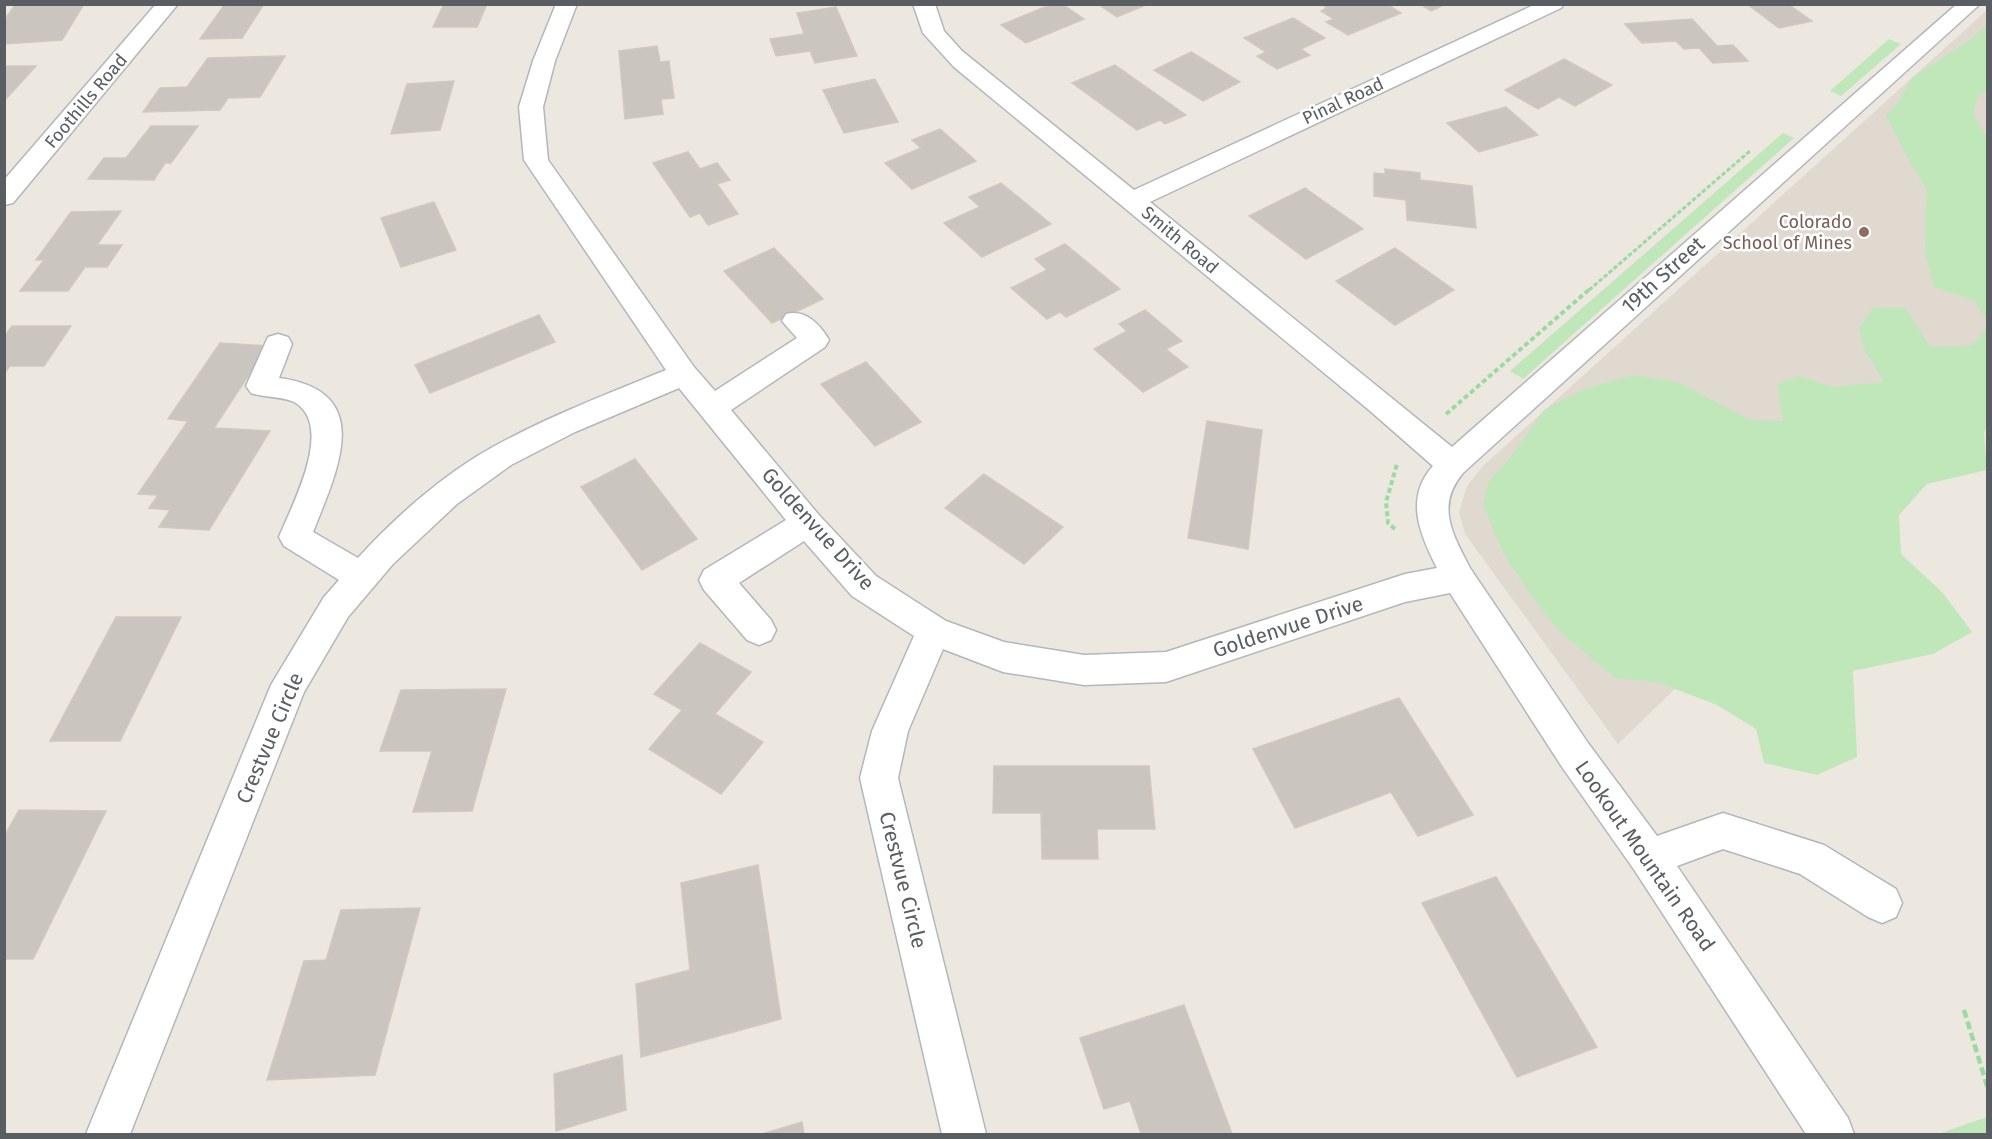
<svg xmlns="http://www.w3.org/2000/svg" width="1992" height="1139" font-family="'Fira Sans',sans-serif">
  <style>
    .education { fill: #dfd9d0 }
    .green { fill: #c0e7b9 }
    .building { fill: #cac5be; stroke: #d2c8bd; stroke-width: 1.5 }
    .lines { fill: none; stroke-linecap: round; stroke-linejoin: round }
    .minor-casing { stroke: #b2b7bc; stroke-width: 3 }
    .path-far2 { stroke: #9bdaa1; stroke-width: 3; stroke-dasharray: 4.5 2; stroke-linecap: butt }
    .path-far1 { stroke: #9bdaa1; stroke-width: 4; stroke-dasharray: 5 3; stroke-linecap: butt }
    .path { stroke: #9bdaa1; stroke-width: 4.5; stroke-dasharray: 8 4; stroke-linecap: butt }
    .minor { fill: #fff; fill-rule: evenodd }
    .education-dot { fill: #8d6e63; stroke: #fff; stroke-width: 2 }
    .labels { text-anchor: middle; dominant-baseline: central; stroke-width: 5; stroke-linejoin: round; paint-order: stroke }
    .far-street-label { font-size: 18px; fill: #585e62; stroke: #fff }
    .far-education-label { font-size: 18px; fill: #785e54; stroke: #fff; text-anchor: end }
    .street-label { font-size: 21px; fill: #585e62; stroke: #fff }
  </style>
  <rect width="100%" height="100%" fill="#ede8df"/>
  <path class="education" d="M 1987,10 L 1987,387 L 1618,744 L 1465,534 L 1459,512 L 1467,486 L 1483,466 Z"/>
  <g class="green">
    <path d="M 1987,25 L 1987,91 L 1977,97 L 1974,116 L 1987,138 L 1987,320 L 1973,300 L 1934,287 L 1925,251 L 1927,190 L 1910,162 L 1886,115 L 1898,103 L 1912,78 L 1967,42 Z"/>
    <path d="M 1889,39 L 1901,44 L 1841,96 L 1830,91 Z"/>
    <path d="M 1783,133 L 1794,138 L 1523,379 L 1510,371 Z"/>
    <path d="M 1905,307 L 1930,347 L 1973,345 L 1987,327 L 1988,425 L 1984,433 L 1987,470 L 1927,484 L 1899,515 L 1901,554 L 1943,593 L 1972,632 L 1933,654 L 1853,671 L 1857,757 L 1817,775 L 1764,763 L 1756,729 L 1717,705 L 1657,682 L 1615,678 L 1559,631 L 1533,598 L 1503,553 L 1483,504 L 1489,481 L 1510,458 L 1545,409 L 1587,388 L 1634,375 L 1678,382 L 1750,420 L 1783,421 L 1777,384 L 1798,376 L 1833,387 L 1884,382 L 1864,349 L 1859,328 L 1873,308 Z"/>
    <path d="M 1987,1117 L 1987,1134 L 1938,1134 Z"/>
  </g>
  <g class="building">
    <path d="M 16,4 L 84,4 L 62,40 L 4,44 L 4,20 Z"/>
    <path d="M 225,4 L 264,4 L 242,38 L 200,39 Z"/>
    <path d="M 444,4 L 487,4 L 477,27 L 433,27 Z"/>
    <path d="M 1052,4 L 1062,4 L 1084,19 L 1026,43 L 1001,25 Z"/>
    <path d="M 1098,4 L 1148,4 L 1117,17 Z"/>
    <path d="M 1321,4 L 1387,4 L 1401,13 L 1348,35 L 1326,22 L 1334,19 L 1321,11 L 1327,8 Z"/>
    <path d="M 1420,4 L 1446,4 L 1431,11 Z"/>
    <path d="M 1747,4 L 1788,4 L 1812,21 L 1779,28 Z"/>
    <path d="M 836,7 L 857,56 L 815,63 L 810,51 L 776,56 L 770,39 L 804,34 L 797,13 Z"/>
    <path d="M 1293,18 L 1325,38 L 1301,49 L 1310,55 L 1277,69 L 1257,56 L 1266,52 L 1244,38 Z"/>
    <path d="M 1692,19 L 1717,46 L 1733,45 L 1748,61 L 1713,63 L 1699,48 L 1684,49 L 1676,41 L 1642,43 L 1625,24 Z"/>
    <path d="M 657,46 L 660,62 L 669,61 L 674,98 L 661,99 L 663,114 L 625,119 L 619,51 Z"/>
    <path d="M 1191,52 L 1201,58 L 1240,82 L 1203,101 L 1154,70 Z"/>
    <path d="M 285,56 L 260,97 L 228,98 L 220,110 L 143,112 L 160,88 L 187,87 L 208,58 Z"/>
    <path d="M 1564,59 L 1612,85 L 1575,106 L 1559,97 L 1538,109 L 1505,90 Z"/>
    <path d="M 1115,65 L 1186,115 L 1165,124 L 1160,120 L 1137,130 L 1072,83 Z"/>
    <path d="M 4,66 L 36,66 L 4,101 Z"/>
    <path d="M 875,79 L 898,122 L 844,133 L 823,90 Z"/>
    <path d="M 454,81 L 440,130 L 391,134 L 407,84 Z"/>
    <path d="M 1506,107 L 1538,135 L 1479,152 L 1447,123 Z"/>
    <path d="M 151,126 L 198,126 L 171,163 L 165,163 L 154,180 L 88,179 L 104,158 L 126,158 Z"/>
    <path d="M 940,129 L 976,161 L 912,189 L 885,163 L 921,148 L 912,140 Z"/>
    <path d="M 688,152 L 700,169 L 717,163 L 730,180 L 717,184 L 738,214 L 708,225 L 700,213 L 690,217 L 653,163 Z"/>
    <path d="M 1385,169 L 1420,173 L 1420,180 L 1472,186 L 1476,228 L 1407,220 L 1406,200 L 1374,196 L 1374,173 L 1385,174 Z"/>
    <path d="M 1001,183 L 1051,224 L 982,257 L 944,223 L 980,207 L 969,197 Z"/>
    <path d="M 1305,188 L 1363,229 L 1306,259 L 1249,216 Z"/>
    <path d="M 434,202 L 456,250 L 401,267 L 381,218 Z"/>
    <path d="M 121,211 L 97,245 L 122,245 L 107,267 L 85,267 L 68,291 L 20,291 L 44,260 L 36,260 L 71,212 Z"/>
    <path d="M 1065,244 L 1120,289 L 1066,317 L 1060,312 L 1047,319 L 1011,288 L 1047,270 L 1035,259 Z"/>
    <path d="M 774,248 L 823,299 L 772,323 L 724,271 Z"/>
    <path d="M 1395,248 L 1454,290 L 1395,325 L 1336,281 Z"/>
    <path d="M 1145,310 L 1182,341 L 1166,349 L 1188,367 L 1143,392 L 1094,349 L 1127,331 L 1119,324 Z"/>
    <path d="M 539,315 L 555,342 L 430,393 L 415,365 Z"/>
    <path d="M 12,326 L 71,326 L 44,366 L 10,366 L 4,374 L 4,337 Z"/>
    <path d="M 220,343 L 268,346 L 214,428 L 270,431 L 209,530 L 159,527 L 170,510 L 149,508 L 158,495 L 138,494 L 188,421 L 168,419 Z"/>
    <path d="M 866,362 L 921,422 L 875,446 L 821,384 Z"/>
    <path d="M 1207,421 L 1262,430 L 1248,549 L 1188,538 Z"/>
    <path d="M 635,459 L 697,539 L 642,570 L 581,487 Z"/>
    <path d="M 984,474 L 1063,527 L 1024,564 L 945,508 Z"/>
    <path d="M 116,617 L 181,617 L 120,741 L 50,741 Z"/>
    <path d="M 700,643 L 751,672 L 715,714 L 763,742 L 721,794 L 649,749 L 682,710 L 654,694 Z"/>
    <path d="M 506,689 L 472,811 L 413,812 L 432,751 L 380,751 L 401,690 Z"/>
    <path d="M 1399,698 L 1473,815 L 1418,836 L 1391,792 L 1295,828 L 1253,749 Z"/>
    <path d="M 994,766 L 1149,766 L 1155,829 L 1097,829 L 1098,859 L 1042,859 L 1041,813 L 993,813 Z"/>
    <path d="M 19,810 L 106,811 L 33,959 L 4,959 L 4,837 Z"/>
    <path d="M 758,865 L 781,1019 L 641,1057 L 636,984 L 690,970 L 681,883 Z"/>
    <path d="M 1496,877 L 1597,1047 L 1517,1077 L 1422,903 Z"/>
    <path d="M 420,908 L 375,1075 L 267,1080 L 304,961 L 326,960 L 341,910 Z"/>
    <path d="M 1184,1005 L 1232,1134 L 1141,1134 L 1130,1101 L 1104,1109 L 1080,1038 Z"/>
    <path d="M 622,1055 L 626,1110 L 556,1131 L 554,1074 Z"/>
    <path d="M 802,1122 L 804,1134 L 762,1134 Z"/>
  </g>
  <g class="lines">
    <defs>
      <g id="minor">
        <path d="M 156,4 L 178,4 L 13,203 L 4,205 L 4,180 Z"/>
        <path d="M 556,4 L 577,4 L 555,61 L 543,107 L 548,160 L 694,367 L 715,391 L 797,338 L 782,321 L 786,314 C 805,309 820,324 829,340 L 825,347 L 731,410 L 818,514 L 876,576 L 946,621 L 1004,642 L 1084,655 L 1166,652 L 1405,574 L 1437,568 C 1420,535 1404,498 1433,466 L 1369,410 L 954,67 L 923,33 L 913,4 L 935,4 L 944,31 L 962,51 L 1134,190 L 1536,4 L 1564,4 L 1561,8 L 1150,202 L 1452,447 L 1957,4 L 1980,4 L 1463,473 C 1435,506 1453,535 1470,568 L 1588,743 L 1657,836 L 1723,813 L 1824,845 L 1896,889 L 1902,903 L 1896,917 L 1882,923 L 1868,917 L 1800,874 L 1723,849 L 1677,866 L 1848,1118 L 1854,1134 L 1806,1134 L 1635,871 L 1562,767 L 1450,593 L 1405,602 L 1166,682 L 1084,685 L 1003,672 L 943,649 L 908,731 L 898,778 L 986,1134 L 942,1134 L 860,778 L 872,731 L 914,636 L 852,596 L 804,541 L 739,583 L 771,620 L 776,630 L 771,640 L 759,645 L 747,640 L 704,590 L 699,580 L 704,570 L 786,520 L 679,388 L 575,432 L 511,465 L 457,504 L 393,564 L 348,617 L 304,692 L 130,1134 L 86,1134 L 271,685 L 324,597 L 339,580 L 284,546 L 279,537 C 292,505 334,428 296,403 C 285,396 264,398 251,393 L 246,386 L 268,337 L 278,334 L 288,337 L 292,344 L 279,378 C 377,391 337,471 313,532 L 358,558 C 394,518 444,474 491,448 C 547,417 607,394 666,370 L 524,160 L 519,107 L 533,61 Z"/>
      </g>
    </defs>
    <use href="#minor" class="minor-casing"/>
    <path class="path-far2" d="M 1589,290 L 1751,150"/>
    <g class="path-far1">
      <path d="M 1446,414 L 1591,288"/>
      <path d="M 1395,529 L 1388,523 L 1386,502 L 1397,464"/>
    </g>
    <path class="path" d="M 1964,1010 L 1988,1089"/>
    <use href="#minor" class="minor"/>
  </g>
  <circle class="education-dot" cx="1864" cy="232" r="6"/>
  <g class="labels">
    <g class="far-street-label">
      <text transform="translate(86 101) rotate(-50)">Foothills Road</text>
      <text transform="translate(1343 101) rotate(-25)">Pinal Road</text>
      <text transform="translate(1180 240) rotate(40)">Smith Road</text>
    </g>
    <g class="far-education-label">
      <text x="1852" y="222">Colorado<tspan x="1852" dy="21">School of Mines</tspan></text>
    </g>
    <g class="street-label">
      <text transform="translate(1663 275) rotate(-42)">19th Street</text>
      <text transform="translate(818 529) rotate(48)">Goldenvue Drive</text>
      <text transform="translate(1288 627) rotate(-18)">Goldenvue Drive</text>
      <text transform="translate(270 738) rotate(-67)">Crestvue Circle</text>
      <text transform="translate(1645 856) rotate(55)">Lookout Mountain Road</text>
      <text transform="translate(903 880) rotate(76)">Crestvue Circle</text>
    </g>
  </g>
  <rect width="1992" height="1139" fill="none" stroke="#585e62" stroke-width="12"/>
</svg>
